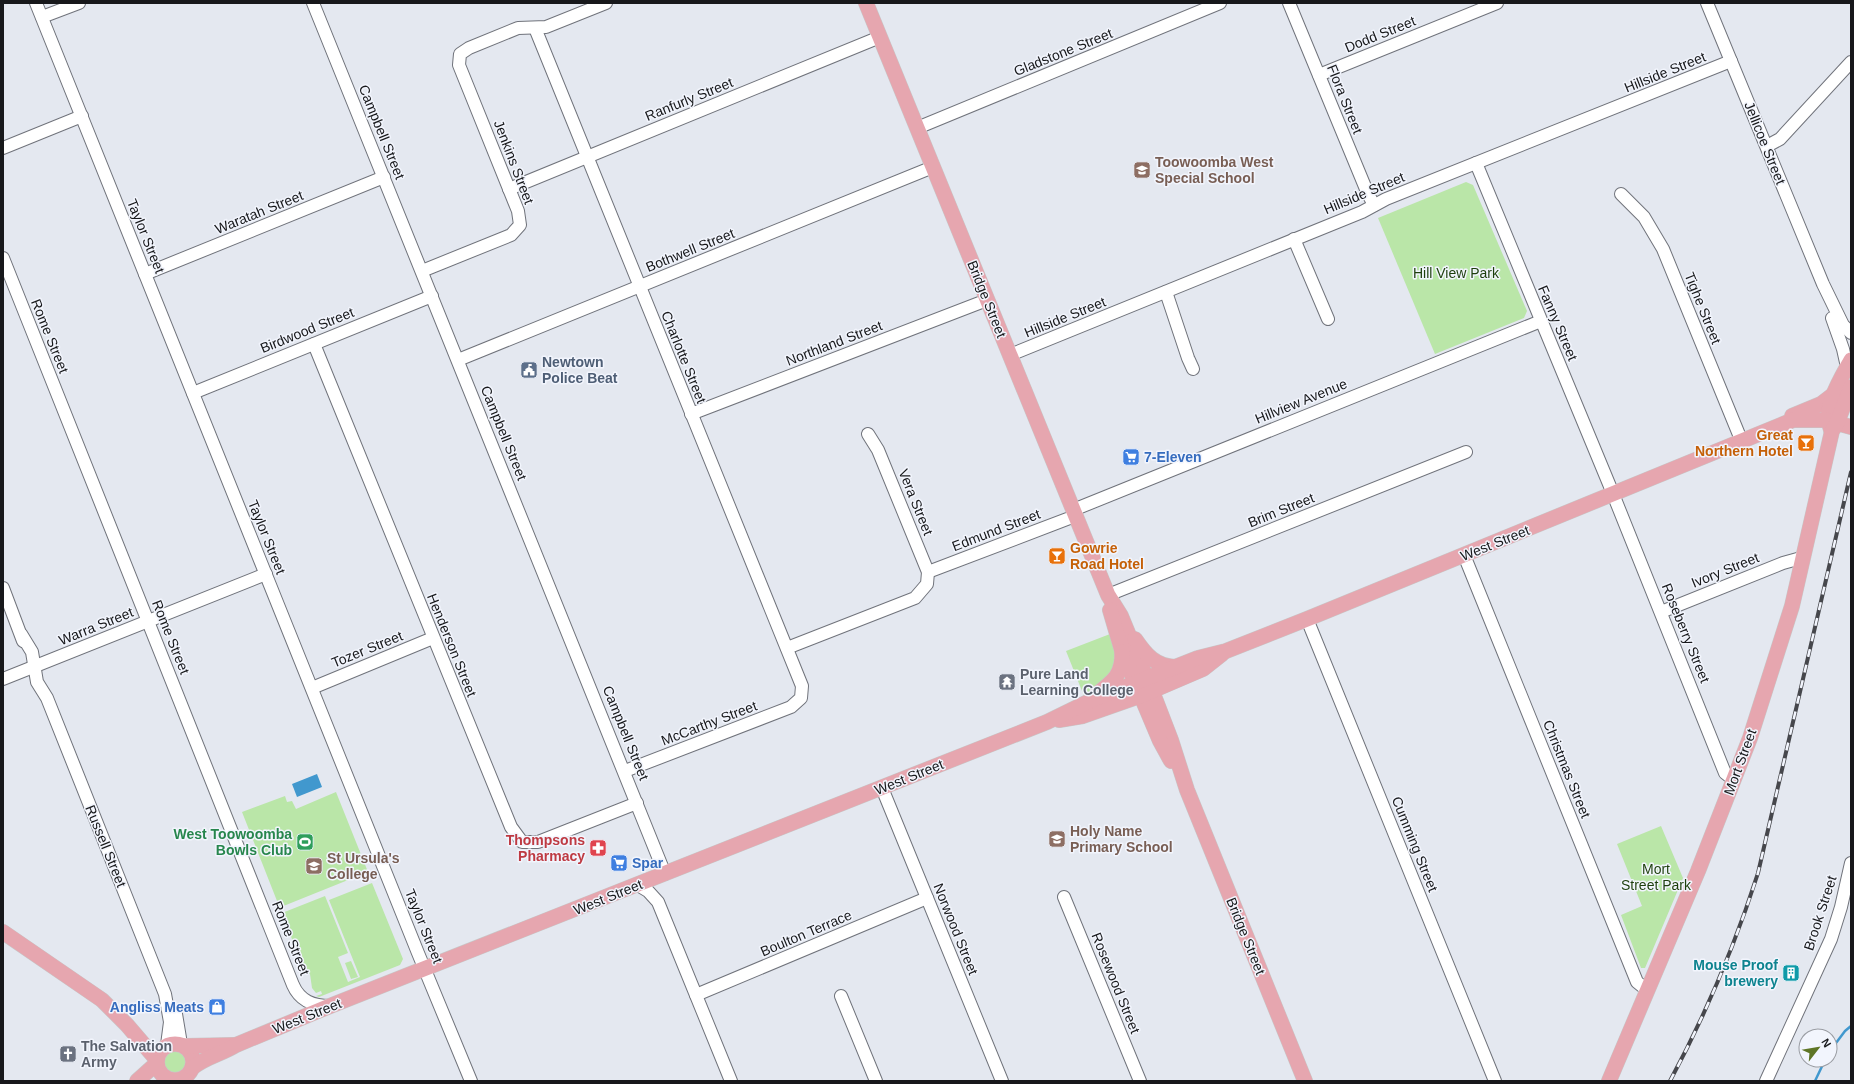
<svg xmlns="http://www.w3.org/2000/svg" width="1854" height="1084" font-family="Arial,sans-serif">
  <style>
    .green { fill: #bae6a8 }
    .water { fill: #4198ce }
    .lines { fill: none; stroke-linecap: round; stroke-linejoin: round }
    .stream { stroke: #4198ce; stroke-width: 2.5 }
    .minor-casing { stroke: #70737b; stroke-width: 14 }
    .major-casing { stroke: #c7c8c8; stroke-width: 16 }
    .minor { stroke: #fff; stroke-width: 12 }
    .major { stroke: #e6a6af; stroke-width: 15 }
    .rail-casing { stroke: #46474c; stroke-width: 4 }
    .rail { stroke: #f2f5fd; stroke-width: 2.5; stroke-dasharray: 8; stroke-linecap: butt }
    .labels { text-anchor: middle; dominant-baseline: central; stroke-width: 3; stroke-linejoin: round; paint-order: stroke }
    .street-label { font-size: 14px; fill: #17181b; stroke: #f2f5fd }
    .education-label { font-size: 14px; font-weight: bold; fill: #785e54; stroke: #f2f5fd; text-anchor: start }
    .park-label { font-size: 14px; fill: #1d3f0c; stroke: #f2f5fd }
    .service-label { font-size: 14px; font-weight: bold; fill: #4e5e75; stroke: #f2f5fd; text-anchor: start }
    .food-label { font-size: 14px; font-weight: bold; fill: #c56008; stroke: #f2f5fd; text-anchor: end }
    .shop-label { font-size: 14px; font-weight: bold; fill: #366cbe; stroke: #f2f5fd; text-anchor: start }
    .worship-label { font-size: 14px; font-weight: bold; fill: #5b616d; stroke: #f2f5fd; text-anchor: start }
    .leisure-label { font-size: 14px; font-weight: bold; fill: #27864d; stroke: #f2f5fd; text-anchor: end }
    .health-label { font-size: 14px; font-weight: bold; fill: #be3a42; stroke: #f2f5fd; text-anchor: end }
    .culture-label { font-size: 14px; font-weight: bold; fill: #0d838f; stroke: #f2f5fd; text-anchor: end }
  </style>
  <rect width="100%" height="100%" fill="#e4e8f0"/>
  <g class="green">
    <path d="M 1466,182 L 1473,185 L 1527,311 L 1524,318 L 1435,354 L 1378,218 Z"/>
    <path d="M 1110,634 L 1117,652 L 1117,668 L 1100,685 L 1084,696 L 1066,651 Z"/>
    <path d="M 336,792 L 368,872 L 281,907 L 279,906 L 242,812 L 285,796 L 287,802 L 292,801 L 296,809 Z"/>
    <path d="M 1661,826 L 1683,878 L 1645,968 L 1641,968 L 1621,915 L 1642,906 L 1617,844 Z"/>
    <path d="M 372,883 L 403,959 L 400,965 L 319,997 L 316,996 L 322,994 L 321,991 L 316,993 L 312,988 L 310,974 L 303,968 L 282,913 L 325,896 L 348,953 L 338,957 L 348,982 L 360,977 L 329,900 Z"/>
    <path d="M 351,961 L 358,977 L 351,979 L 345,963 Z"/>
    <circle cx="175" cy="1062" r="11"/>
  </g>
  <path class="water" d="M 317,774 L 322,787 L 297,797 L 292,784 Z"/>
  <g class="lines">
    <g class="stream">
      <path d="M 1830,1051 L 1845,1031 L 1851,1026"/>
      <path d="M 1815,1081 L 1825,1060"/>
    </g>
    <defs>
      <g id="minor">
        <path d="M 36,3 L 418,953 L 471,1081"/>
        <path d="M 313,3 L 665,874"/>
        <path d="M 1289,3 L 1368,194 L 1374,205"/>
        <path d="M 1707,3 L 1823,284 L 1843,325 L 1851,333"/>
        <path d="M 42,17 L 79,3"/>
        <path d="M 535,28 L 802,686 L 801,698 L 791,707 L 625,771"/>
        <path d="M 1319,75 L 1497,3"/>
        <path d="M 917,128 L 1220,3"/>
        <path d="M 1767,146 L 1780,139 L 1851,62"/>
        <path d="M 3,148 L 82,116"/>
        <path d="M 1476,163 L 1609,484 L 1725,773 L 1734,780"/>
        <path d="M 509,189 L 880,37"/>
        <path d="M 1621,194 L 1644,217 L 1663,249 L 1742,442"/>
        <path d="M 1294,239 L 1328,319"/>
        <path d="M 3,258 L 293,985 C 300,1001 313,1006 330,1006"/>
        <path d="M 422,271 L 511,235 L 520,225 L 518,211 L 459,65 L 460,54 L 469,48 L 518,28 L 546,27 L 606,3"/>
        <path d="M 145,274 L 384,177"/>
        <path d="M 1166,292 L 1188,358 L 1193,369"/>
        <path d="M 1832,318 L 1843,349 L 1847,367"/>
        <path d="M 314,344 L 511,827 L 522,842 L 538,842 L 637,803"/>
        <path d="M 1010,355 L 1362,212 L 1386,199 L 1731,61"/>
        <path d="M 458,360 L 933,167"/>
        <path d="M 193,393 L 432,296"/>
        <path d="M 691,414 L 987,300"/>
        <path d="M 1073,510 L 1541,321"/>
        <path d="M 1464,555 L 1637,982 L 1647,990"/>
        <path d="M 928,572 L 1075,516"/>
        <path d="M 3,588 L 23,641"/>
        <path d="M 1108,595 L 1466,452"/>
        <path d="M 1661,612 L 1783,563 L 1801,558"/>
        <path d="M 1307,619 L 1495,1081"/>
        <path d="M 21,634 L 32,652 L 37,682 L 47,698 L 165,994 L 170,1022 L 167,1045"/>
        <path d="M 787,648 L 915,598 L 927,584 L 928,572 L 878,450 L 868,434"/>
        <path d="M 3,679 L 266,574"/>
        <path d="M 312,688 L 433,638"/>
        <path d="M 882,788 L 1002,1081"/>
        <path d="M 638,885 L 648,891 L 658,902 L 731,1081"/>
        <path d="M 1064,897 L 1140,1081"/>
        <path d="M 696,995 L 927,898"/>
        <path d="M 841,996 L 876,1081"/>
        <path d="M 176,1014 L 181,1044"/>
        <path d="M 1766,1081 L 1831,939 L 1841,907 L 1851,863"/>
      </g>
      <g id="major">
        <path d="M 866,3 L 1108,595 L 1121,616 L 1156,701 L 1171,740 L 1187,790 L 1305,1081"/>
        <path d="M 1792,416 L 1821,404 L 1834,394"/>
        <path d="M 1831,430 C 1822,408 1840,380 1851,360"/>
        <path d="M 1110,610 L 1122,651 L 1160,741 L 1171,761"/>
        <path d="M 1135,639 C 1146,655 1155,666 1175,667"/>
        <path d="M 1097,694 C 1114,681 1123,674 1122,652"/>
        <path d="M 1059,720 L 1083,716 L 1140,696 L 1203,669 L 1222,654"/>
        <path d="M 3,932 L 102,1000 L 127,1025 L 157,1060"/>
        <circle cx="175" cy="1062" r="18"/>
        <path d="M 185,1046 L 234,1045"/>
        <path d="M 192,1068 C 205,1057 222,1054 236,1045 L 330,1006 L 1047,722 L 1094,699 L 1198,658 L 1226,651 L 1307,619 L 1793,420 L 1826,420 L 1851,427"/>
        <path d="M 137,1081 L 157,1063"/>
        <path d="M 1609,1081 L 1698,871 L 1750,738 L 1792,606 L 1832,431 L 1837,423 L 1851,387"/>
      </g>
    </defs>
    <use href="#minor" class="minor-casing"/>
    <use href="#major" class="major-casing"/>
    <use href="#minor" class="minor"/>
    <use href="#major" class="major"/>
    <defs>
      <path id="rail" d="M 1670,1081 C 1706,1014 1735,945 1758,873 L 1851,472"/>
    </defs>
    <use href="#rail" class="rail-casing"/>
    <use href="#rail" class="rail"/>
  </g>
  <defs>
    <symbol id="school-square" viewBox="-11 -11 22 22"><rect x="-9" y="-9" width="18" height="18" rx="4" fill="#8d6e63" stroke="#f2f5fd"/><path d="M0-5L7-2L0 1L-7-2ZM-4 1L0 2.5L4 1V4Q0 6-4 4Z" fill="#fff"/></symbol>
    <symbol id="civic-square" viewBox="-11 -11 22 22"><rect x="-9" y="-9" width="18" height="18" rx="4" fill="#5c6f8a" stroke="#f2f5fd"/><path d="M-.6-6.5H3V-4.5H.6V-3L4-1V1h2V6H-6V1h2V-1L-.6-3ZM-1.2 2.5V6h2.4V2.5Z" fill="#fff"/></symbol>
    <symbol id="bar-square" viewBox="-11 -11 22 22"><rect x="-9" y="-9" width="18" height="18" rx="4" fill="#e8710a" stroke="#f2f5fd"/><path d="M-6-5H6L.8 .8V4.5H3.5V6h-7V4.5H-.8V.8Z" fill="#fff"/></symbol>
    <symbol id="supermarket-square" viewBox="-11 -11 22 22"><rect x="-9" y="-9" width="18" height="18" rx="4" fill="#3f7fe0" stroke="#f2f5fd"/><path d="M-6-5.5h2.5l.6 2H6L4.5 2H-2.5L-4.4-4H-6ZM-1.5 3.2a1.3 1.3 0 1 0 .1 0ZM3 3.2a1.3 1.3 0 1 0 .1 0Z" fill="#fff"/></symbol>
    <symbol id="temple-square" viewBox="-11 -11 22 22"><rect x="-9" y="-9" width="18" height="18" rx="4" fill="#6b7280" stroke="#f2f5fd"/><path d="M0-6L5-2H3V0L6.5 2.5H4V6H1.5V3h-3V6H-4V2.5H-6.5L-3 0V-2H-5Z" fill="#fff"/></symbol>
    <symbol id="stadium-square" viewBox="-11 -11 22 22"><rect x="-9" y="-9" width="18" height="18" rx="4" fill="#2e9e5b" stroke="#f2f5fd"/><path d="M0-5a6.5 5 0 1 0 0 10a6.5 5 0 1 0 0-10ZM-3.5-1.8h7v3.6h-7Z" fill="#fff"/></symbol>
    <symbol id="pharmacy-square" viewBox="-11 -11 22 22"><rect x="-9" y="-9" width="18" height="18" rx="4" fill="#e0444e" stroke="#f2f5fd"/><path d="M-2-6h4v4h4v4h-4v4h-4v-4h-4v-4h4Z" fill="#fff"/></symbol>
    <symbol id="building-square" viewBox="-11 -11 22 22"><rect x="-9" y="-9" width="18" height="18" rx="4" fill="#0f9aa8" stroke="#f2f5fd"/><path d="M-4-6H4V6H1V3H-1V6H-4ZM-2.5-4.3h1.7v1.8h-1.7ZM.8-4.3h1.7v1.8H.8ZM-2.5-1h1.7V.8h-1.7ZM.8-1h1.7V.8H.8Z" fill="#fff"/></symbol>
    <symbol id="shop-square" viewBox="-11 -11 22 22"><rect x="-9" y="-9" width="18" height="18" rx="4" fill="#3f7fe0" stroke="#f2f5fd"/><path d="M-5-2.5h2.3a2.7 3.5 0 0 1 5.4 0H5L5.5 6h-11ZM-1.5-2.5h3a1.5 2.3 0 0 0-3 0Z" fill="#fff"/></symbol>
    <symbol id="church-square" viewBox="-11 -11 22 22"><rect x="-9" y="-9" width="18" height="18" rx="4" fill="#6b7280" stroke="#f2f5fd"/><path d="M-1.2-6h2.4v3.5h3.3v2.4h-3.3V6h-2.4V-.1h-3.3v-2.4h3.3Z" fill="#fff"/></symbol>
  </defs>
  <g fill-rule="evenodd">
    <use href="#school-square" x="1132" y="160" width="20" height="20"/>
    <use href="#civic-square" x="519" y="360" width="20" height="20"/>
    <use href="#bar-square" x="1796" y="433" width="20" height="20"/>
    <use href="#supermarket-square" x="1121" y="447" width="20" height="20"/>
    <use href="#bar-square" x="1047" y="546" width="20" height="20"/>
    <use href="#temple-square" x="997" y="672" width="20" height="20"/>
    <use href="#school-square" x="1047" y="829" width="20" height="20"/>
    <use href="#stadium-square" x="295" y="832" width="20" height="20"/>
    <use href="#pharmacy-square" x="588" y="838" width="20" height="20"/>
    <use href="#supermarket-square" x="609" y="853" width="20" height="20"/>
    <use href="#school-square" x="304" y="856" width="20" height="20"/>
    <use href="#building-square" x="1781" y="963" width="20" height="20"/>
    <use href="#shop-square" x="207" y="997" width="20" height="20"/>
    <use href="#church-square" x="58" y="1044" width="20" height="20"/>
  </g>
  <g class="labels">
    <g class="street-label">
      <text transform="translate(1380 34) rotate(-22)">Dodd Street</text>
      <text transform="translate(1063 52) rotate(-22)">Gladstone Street</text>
      <text transform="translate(1665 72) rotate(-22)">Hillside Street</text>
      <text transform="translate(689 99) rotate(-22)">Ranfurly Street</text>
      <text transform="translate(1345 99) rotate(68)">Flora Street</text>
      <text transform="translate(382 132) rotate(68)">Campbell Street</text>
      <text transform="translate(1765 143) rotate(68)">Jellicoe Street</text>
      <text transform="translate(514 162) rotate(69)">Jenkins Street</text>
      <text transform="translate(1364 193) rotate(-23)">Hillside Street</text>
      <text transform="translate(259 212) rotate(-22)">Waratah Street</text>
      <text transform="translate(146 236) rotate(68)">Taylor Street</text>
      <text transform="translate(690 250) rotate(-22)">Bothwell Street</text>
      <text transform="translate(987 299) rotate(68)">Bridge Street</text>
      <text transform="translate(1703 308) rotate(68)">Tighe Street</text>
      <text transform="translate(1065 317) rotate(-22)">Hillside Street</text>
      <text transform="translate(1558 323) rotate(67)">Fanny Street</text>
      <text transform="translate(307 330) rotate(-22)">Birdwood Street</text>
      <text transform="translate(50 336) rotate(68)">Rome Street</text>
      <text transform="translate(834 343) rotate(-21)">Northland Street</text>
      <text transform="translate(684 357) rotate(68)">Charlotte Street</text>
      <text transform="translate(1301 401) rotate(-22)">Hillview Avenue</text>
      <text transform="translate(504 433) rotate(68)">Campbell Street</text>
      <text transform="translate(916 502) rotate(68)">Vera Street</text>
      <text transform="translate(1281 510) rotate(-22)">Brim Street</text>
      <text transform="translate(996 530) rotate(-21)">Edmund Street</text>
      <text transform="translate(267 537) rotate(68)">Taylor Street</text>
      <text transform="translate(1495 543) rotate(-22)">West Street</text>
      <text transform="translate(1725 570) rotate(-22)">Ivory Street</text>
      <text transform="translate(96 626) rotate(-22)">Warra Street</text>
      <text transform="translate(1686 633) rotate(68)">Roseberry Street</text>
      <text transform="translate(171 637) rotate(68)">Rome Street</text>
      <text transform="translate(452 645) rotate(68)">Henderson Street</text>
      <text transform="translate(367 649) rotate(-22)">Tozer Street</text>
      <text transform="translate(709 723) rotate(-21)">McCarthy Street</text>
      <text transform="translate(626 733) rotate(68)">Campbell Street</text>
      <text transform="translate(1740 762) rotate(-70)">Mort Street</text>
      <text transform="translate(1567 769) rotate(68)">Christmas Street</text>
      <text transform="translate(909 777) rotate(-22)">West Street</text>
      <text transform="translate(1415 844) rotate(68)">Cumming Street</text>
      <text transform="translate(106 846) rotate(68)">Russell Street</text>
      <text transform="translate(608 897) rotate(-22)">West Street</text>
      <text transform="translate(1820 913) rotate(-72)">Brook Street</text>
      <text transform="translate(424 926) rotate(68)">Taylor Street</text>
      <text transform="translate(956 929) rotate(68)">Norwood Street</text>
      <text transform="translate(806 933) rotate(-23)">Boulton Terrace</text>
      <text transform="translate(1246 936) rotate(68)">Bridge Street</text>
      <text transform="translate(291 938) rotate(68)">Rome Street</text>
      <text transform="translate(1116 983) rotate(68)">Rosewood Street</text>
      <text transform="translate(307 1016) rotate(-22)">West Street</text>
    </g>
    <g class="education-label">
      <text x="1155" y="162">Toowoomba West<tspan x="1155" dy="16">Special School</tspan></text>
      <text x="1070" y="831">Holy Name<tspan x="1070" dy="16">Primary School</tspan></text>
      <text x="327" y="858">St Ursula's<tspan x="327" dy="16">College</tspan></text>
    </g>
    <g class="park-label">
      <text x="1456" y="273">Hill View Park</text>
      <text x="1656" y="869">Mort<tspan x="1656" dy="16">Street Park</tspan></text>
    </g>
    <g class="service-label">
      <text x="542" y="362">Newtown<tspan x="542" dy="16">Police Beat</tspan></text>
    </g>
    <g class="food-label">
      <text x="1793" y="435">Great<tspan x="1793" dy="16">Northern Hotel</tspan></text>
      <text x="1070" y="548" text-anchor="start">Gowrie<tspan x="1070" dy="16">Road Hotel</tspan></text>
    </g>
    <g class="shop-label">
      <text x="1144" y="457">7-Eleven</text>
      <text x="632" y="863">Spar</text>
      <text x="204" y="1007" text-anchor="end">Angliss Meats</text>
    </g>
    <g class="worship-label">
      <text x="1020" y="674">Pure Land<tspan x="1020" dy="16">Learning College</tspan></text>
      <text x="81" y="1046">The Salvation<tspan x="81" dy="16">Army</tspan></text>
    </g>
    <g class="leisure-label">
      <text x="292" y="834">West Toowoomba<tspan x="292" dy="16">Bowls Club</tspan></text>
    </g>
    <g class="health-label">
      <text x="585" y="840">Thompsons<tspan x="585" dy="16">Pharmacy</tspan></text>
    </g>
    <g class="culture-label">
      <text x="1778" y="965">Mouse Proof<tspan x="1778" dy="16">brewery</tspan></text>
    </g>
  </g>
  <rect width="1854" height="1084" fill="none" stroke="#17181b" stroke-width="8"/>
  <g transform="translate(1818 1048) rotate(59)"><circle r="19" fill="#f2f5fd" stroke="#9a9da3"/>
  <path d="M0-3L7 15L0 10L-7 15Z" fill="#5e7526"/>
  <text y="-6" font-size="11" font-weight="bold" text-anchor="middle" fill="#17181b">N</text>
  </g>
</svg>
